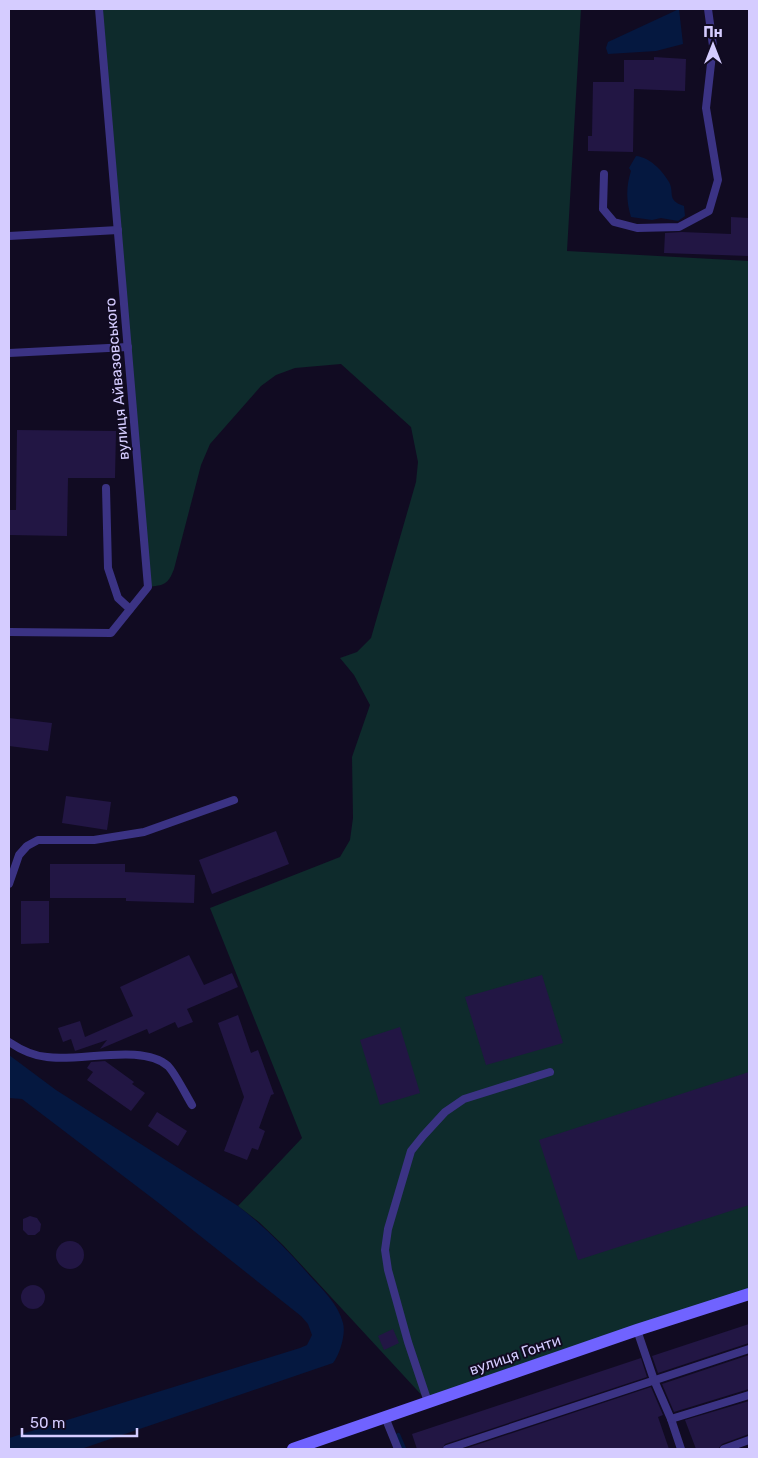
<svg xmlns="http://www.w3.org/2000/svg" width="758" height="1458" font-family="Rubik,sans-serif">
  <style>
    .green { fill: #0e2b2c }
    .water { fill: #051840 }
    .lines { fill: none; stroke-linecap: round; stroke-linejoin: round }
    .stream { stroke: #051840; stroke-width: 4.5 }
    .building { fill: #221644 }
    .lane { stroke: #3b3384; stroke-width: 8 }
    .secondary { stroke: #7063ff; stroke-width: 12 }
    .labels { text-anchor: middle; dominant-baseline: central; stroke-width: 4; stroke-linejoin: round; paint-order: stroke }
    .street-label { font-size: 15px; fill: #d5ccff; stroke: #110b22 }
  </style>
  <rect width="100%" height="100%" fill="#110b22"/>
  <path class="green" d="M 99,9 L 581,9 L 567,251 L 749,261 L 749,1294 L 428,1402 L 283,1245 L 259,1222 L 238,1206 L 302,1138 L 210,908 L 340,857 L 350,840 L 353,818 L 352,757 L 370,705 L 354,675 L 340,658 L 357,652 L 371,638 L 416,482 L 418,462 L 411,427 L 341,364 L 295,368 L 276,375 L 261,386 L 210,444 L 201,465 L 174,569 C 168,585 164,585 148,587 Z"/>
  <g class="water">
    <path d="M 679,9 L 683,44 L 656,51 L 608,54 L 606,48 L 608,42 Z"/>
    <path d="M 636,156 C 649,157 662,170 669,182 C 675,193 666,200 684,206 L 685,216 L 678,221 L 661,218 L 652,220 L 631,217 C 626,201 626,186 631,171 L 629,168 Z"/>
    <path d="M 9,1055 L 56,1090 L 238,1206 C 265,1227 288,1250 310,1276 C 323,1290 338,1304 343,1323 C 346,1334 340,1354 333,1363 L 81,1449 L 9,1449 L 9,1438 L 300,1348 L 307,1345 L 312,1335 L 308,1324 L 301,1316 L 160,1204 L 22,1099 L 9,1098 Z"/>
  </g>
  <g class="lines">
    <path class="stream" d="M 398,1435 L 404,1449"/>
  </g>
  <g class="building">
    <path d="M 654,57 L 686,59 L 685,91 L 634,89 L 633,152 L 588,151 L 588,136 L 592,136 L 593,82 L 624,82 L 624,60 L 654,60 Z"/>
    <path d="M 731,217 L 749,218 L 749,256 L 664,253 L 665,233 L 682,232 L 731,234 Z"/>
    <path d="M 17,430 L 116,431 L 115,478 L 68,478 L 67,536 L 9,535 L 10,510 L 16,510 Z"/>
    <path d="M 9,718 L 52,723 L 48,751 L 9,746 Z"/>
    <path d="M 66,796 L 111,802 L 107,830 L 62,823 Z"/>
    <path d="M 276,831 L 289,864 L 212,894 L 199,860 Z"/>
    <path d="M 50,864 L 125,864 L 125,872 L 195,875 L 194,903 L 126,901 L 126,898 L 50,898 Z"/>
    <path d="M 21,901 L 49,901 L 49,943 L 21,944 Z"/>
    <path d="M 189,955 L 204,985 L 232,973 L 238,987 L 187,1009 L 193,1022 L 178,1028 L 175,1022 L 149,1034 L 147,1029 L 100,1049 L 107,1040 L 75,1051 L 71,1039 L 63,1042 L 58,1028 L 80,1021 L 85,1037 L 133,1016 L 120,987 Z"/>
    <path d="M 542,975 L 563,1043 L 486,1065 L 465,997 Z"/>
    <path d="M 238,1015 L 251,1053 L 258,1050 L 274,1094 L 271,1095 L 259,1128 L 265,1131 L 258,1150 L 252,1148 L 247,1160 L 224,1151 L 244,1097 L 218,1023 Z"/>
    <path d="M 400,1027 L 420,1093 L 380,1105 L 360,1040 Z"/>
    <path d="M 105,1061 L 134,1082 L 132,1084 L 145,1093 L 131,1111 L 87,1080 L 93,1072 L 87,1068 L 91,1062 Z"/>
    <path d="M 749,1072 L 749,1205 L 578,1260 L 539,1140 Z"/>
    <path d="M 157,1112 L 187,1131 L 178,1146 L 148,1126 Z"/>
    <path d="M 30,1216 L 37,1218 L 41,1224 L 40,1231 L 35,1235 L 28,1235 L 23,1230 L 23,1219 Z"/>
    <circle cx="70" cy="1255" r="14"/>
    <circle cx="33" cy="1297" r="12"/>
    <path d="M 749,1324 L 749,1343 L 658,1373 L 652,1356 Z"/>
    <path d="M 393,1329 L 399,1343 L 384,1350 L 378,1336 Z"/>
    <path d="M 749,1355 L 749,1389 L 674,1412 L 662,1384 Z"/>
    <path d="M 641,1358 L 647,1377 L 445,1444 L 442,1449 L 417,1449 L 412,1434 Z"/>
    <path d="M 651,1387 L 663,1415 L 658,1417 L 669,1449 L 464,1449 Z"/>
    <path d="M 749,1401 L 749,1434 L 722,1444 L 718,1449 L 696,1449 L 685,1420 Z"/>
  </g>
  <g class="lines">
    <g class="lane">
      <path d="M 604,174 L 603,209 L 614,222 L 637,228 L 679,227 L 709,211 L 718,180 L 706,108 L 713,46 L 708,9"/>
      <path d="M 9,236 L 118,230"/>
      <path d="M 9,353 L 128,347"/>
      <path d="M 106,488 L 108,568 L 118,598 L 130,609"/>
      <path d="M 9,632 L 111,633 L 148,587 L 99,9"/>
      <path d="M 9,884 L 19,855 L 27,846 L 38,840 L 94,840 L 144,832 L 234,800"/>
      <path d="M 9,1042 C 21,1050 33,1056 47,1057 C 80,1062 143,1043 168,1066 C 175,1073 186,1095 192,1105"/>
      <path d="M 637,1330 L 654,1380 L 671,1419 L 681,1449"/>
      <path d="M 428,1402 L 408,1342 L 388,1270 L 385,1250 L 388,1229 L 411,1151 L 423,1136 L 445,1112 L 464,1099 L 550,1072"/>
      <path d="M 385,1417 L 398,1449"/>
      <path d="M 671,1419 L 749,1395"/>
      <path d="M 447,1449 L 749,1349"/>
      <path d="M 724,1449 L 749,1440"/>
    </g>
    <path class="secondary" d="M 293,1449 L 637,1330 L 749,1294"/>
  </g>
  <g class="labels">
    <g class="street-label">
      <text transform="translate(117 379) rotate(-95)">вулиця Айвазовського</text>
      <text transform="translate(515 1355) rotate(-19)">вулиця Гонти</text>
    </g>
  </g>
  <rect width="758" height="1458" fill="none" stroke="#d5ccff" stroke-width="20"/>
  <g transform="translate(713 45)" stroke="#110b22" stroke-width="4" paint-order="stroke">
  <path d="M0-4L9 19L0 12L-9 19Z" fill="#d5ccff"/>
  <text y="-8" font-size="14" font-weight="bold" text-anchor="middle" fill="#d5ccff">Пн</text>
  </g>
  <path d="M22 1428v8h115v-8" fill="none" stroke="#d5ccff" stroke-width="2.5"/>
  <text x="30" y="1428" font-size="15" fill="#d5ccff" stroke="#110b22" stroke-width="4" paint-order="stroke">50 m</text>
</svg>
